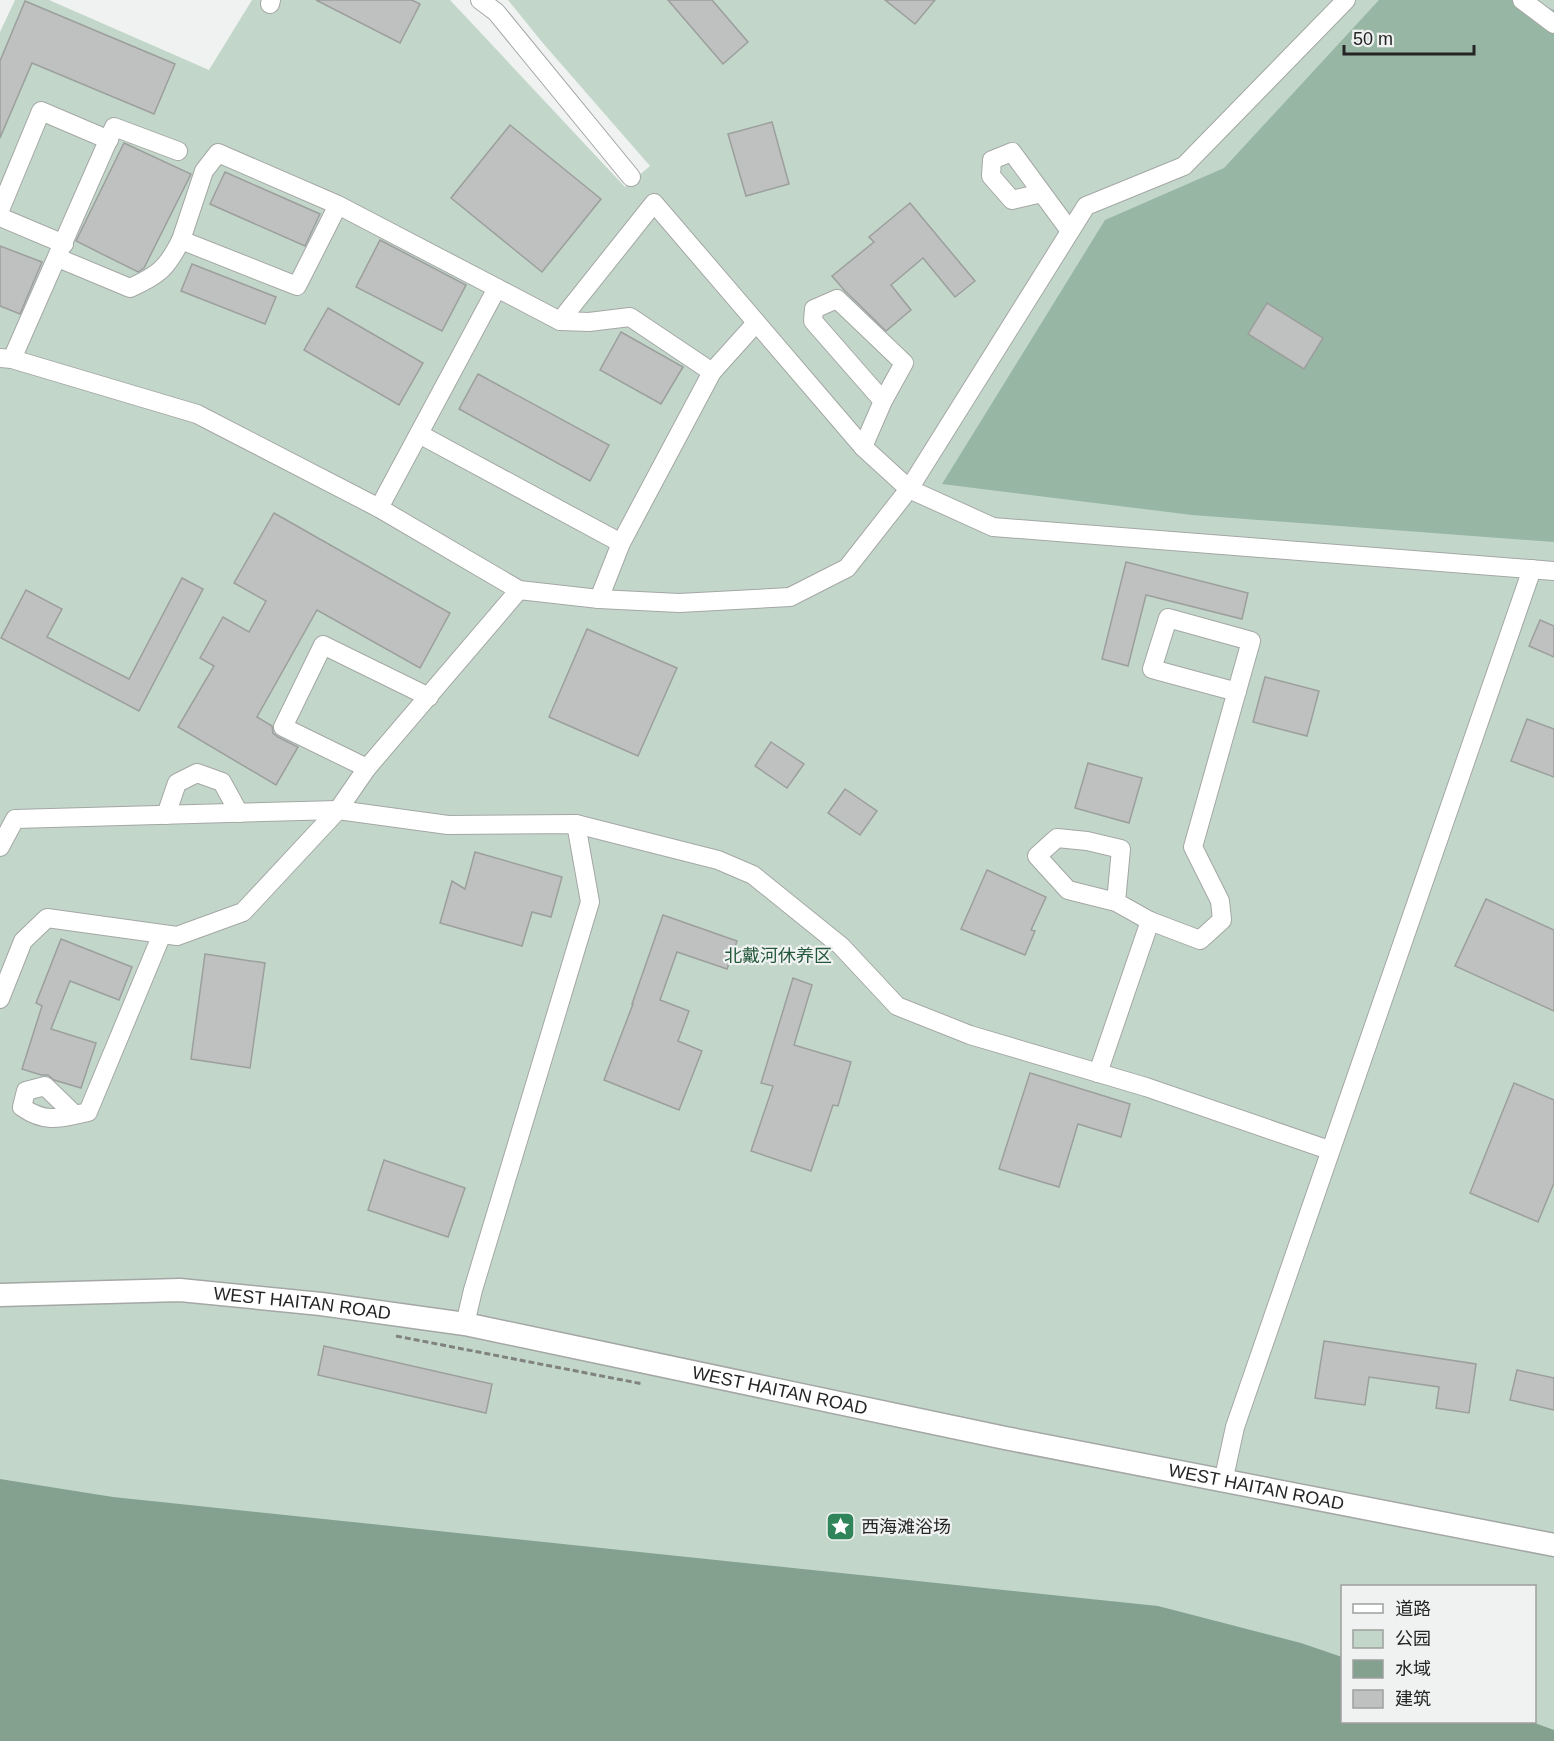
<svg xmlns="http://www.w3.org/2000/svg" width="1554" height="1741" font-family="Arial,'Noto Sans SC',sans-serif">
  <style>
    .green { fill: #c2d7ca; fill-rule: evenodd }
    .forest { fill: #97b6a3 }
    .water { fill: #83a18e }
    .building { fill: #bec1bf; stroke: #9c9f9d; stroke-width: 1.5 }
    .lines { fill: none; stroke-linecap: round; stroke-linejoin: round }
    .minor-casing { stroke: #a4a7a5; stroke-width: 20 }
    .major-casing { stroke: #a4a7a5; stroke-width: 25 }
    .path { stroke: #808280; stroke-width: 3; stroke-dasharray: 6 3; stroke-linecap: butt }
    .minor { stroke: #fff; stroke-width: 18 }
    .major { stroke: #fff; stroke-width: 22 }
    .labels { text-anchor: middle; dominant-baseline: central; stroke-width: 4.5; stroke-linejoin: round; paint-order: stroke }
    .park-label { font-size: 18px; fill: #24583c; stroke: #eff2f0 }
    .street-label { font-size: 18px; fill: #242524; stroke: #eff2f0 }
    .poi-label { font-size: 18px; fill: #242524; stroke: #eff2f0; text-anchor: start }
  </style>
  <rect width="100%" height="100%" fill="#eff2f0"/>
  <path class="green" d="M 15,0 L 49,0 L 209,70 L 252,0 L 450,0 L 625,187 L 650,166 L 542,42 L 508,0 L 1554,0 L 1554,1741 L 0,1741 L 0,32 ZM 1342,1586 L 1534,1586 L 1534,1722 L 1342,1722 Z"/>
  <path class="forest" d="M 1379,0 L 1527,0 L 1554,10 L 1554,542 L 1192,515 L 942,484 L 1105,220 L 1224,168 Z"/>
  <path class="water" d="M 0,1479 L 113,1497 L 1158,1606 L 1301,1643 L 1342,1657 L 1342,1722 L 1532,1722 L 1554,1730 L 1554,1741 L 0,1741 Z"/>
  <g class="building">
    <path d="M 316,0 L 412,0 L 420,4 L 400,43 Z"/>
    <path d="M 668,0 L 712,0 L 748,42 L 723,64 Z"/>
    <path d="M 885,0 L 935,0 L 915,24 Z"/>
    <path d="M 25,1 L 175,64 L 154,114 L 32,63 L 0,138 L 0,61 Z"/>
    <path d="M 772,122 L 789,184 L 746,196 L 728,134 Z"/>
    <path d="M 510,125 L 601,199 L 542,272 L 451,198 Z"/>
    <path d="M 124,143 L 191,174 L 144,268 L 138,272 L 76,241 Z"/>
    <path d="M 225,172 L 320,214 L 305,246 L 210,204 Z"/>
    <path d="M 910,203 L 975,281 L 955,297 L 923,258 L 891,285 L 911,310 L 886,331 L 845,291 L 832,276 L 874,242 L 869,237 Z"/>
    <path d="M 380,240 L 466,285 L 442,331 L 356,287 Z"/>
    <path d="M 0,246 L 42,262 L 20,314 L 0,306 Z"/>
    <path d="M 192,264 L 276,297 L 265,324 L 181,291 Z"/>
    <path d="M 1267,303 L 1323,338 L 1304,369 L 1248,334 Z"/>
    <path d="M 328,308 L 423,363 L 399,405 L 304,350 Z"/>
    <path d="M 621,332 L 683,367 L 661,404 L 600,370 Z"/>
    <path d="M 478,374 L 609,445 L 590,481 L 459,409 Z"/>
    <path d="M 274,513 L 450,613 L 420,668 L 317,610 L 257,717 L 272,726 L 273,733 L 278,737 L 298,747 L 276,785 L 178,727 L 214,666 L 200,658 L 223,617 L 249,632 L 266,601 L 234,583 Z"/>
    <path d="M 1126,562 L 1248,593 L 1242,619 L 1146,595 L 1128,666 L 1102,659 Z"/>
    <path d="M 182,578 L 203,589 L 139,711 L 1,638 L 26,590 L 62,609 L 47,637 L 129,679 Z"/>
    <path d="M 1540,620 L 1554,626 L 1554,657 L 1529,646 Z"/>
    <path d="M 587,629 L 677,668 L 638,756 L 549,717 Z"/>
    <path d="M 1265,677 L 1319,691 L 1307,736 L 1253,722 Z"/>
    <path d="M 1527,719 L 1554,729 L 1554,777 L 1511,761 Z"/>
    <path d="M 771,742 L 804,764 L 787,788 L 755,766 Z"/>
    <path d="M 1088,763 L 1142,778 L 1129,823 L 1075,808 Z"/>
    <path d="M 845,789 L 877,811 L 860,835 L 828,813 Z"/>
    <path d="M 475,852 L 562,877 L 551,917 L 532,912 L 522,946 L 440,923 L 452,881 L 465,889 Z"/>
    <path d="M 987,870 L 1046,897 L 1031,930 L 1035,931 L 1025,955 L 961,929 Z"/>
    <path d="M 1486,899 L 1554,930 L 1554,1011 L 1455,966 Z"/>
    <path d="M 663,915 L 737,941 L 727,969 L 677,952 L 660,1000 L 689,1011 L 678,1041 L 702,1051 L 679,1110 L 604,1080 L 633,1004 L 632,1004 Z"/>
    <path d="M 61,939 L 132,967 L 119,1000 L 70,981 L 51,1029 L 96,1043 L 81,1088 L 54,1080 L 48,1075 L 41,1075 L 22,1069 L 42,1006 L 36,1003 Z"/>
    <path d="M 205,954 L 265,963 L 250,1068 L 191,1059 Z"/>
    <path d="M 793,978 L 812,985 L 794,1045 L 851,1062 L 838,1106 L 833,1105 L 811,1171 L 751,1151 L 773,1086 L 761,1083 Z"/>
    <path d="M 1030,1073 L 1130,1104 L 1121,1137 L 1078,1124 L 1059,1187 L 999,1169 Z"/>
    <path d="M 1514,1083 L 1554,1100 L 1554,1183 L 1538,1222 L 1470,1193 Z"/>
    <path d="M 384,1160 L 465,1188 L 448,1237 L 368,1210 Z"/>
    <path d="M 1324,1341 L 1476,1364 L 1469,1413 L 1436,1408 L 1439,1387 L 1369,1377 L 1365,1405 L 1315,1398 Z"/>
    <path d="M 324,1346 L 492,1384 L 486,1413 L 318,1375 Z"/>
    <path d="M 1517,1370 L 1554,1378 L 1554,1410 L 1510,1400 Z"/>
  </g>
  <g class="lines">
    <defs>
      <g id="minor">
        <path d="M 480,0 L 496,12 L 631,177"/>
        <path d="M 1522,0 L 1554,24"/>
        <path d="M 270,4 L 271,0"/>
        <path d="M 1042,193 L 1012,200 L 991,176 L 992,160 L 1012,152 L 1070,231"/>
        <path d="M 338,205 L 297,286 L 181,240 L 204,171 L 218,153 L 338,205 L 497,288"/>
        <path d="M 0,210 L 41,111 L 109,140"/>
        <path d="M 0,217 L 64,244"/>
        <path d="M 58,258 L 130,288 C 159,275 167,268 181,240"/>
        <path d="M 560,321 L 589,322 L 630,317 L 712,372"/>
        <path d="M 0,358 L 12,359 L 197,414 L 379,508 L 519,590 L 599,599 L 679,603 L 790,597 L 847,568 L 909,489 L 1086,206 L 1184,166 L 1346,0"/>
        <path d="M 12,359 L 114,127 L 178,151"/>
        <path d="M 419,434 L 621,543"/>
        <path d="M 863,447 L 883,401 L 904,363 L 837,299 L 814,309 L 813,321 L 883,401"/>
        <path d="M 379,508 L 497,288 L 560,321 L 654,203 L 863,447 L 909,489 L 993,527 L 1554,571"/>
        <path d="M 599,599 L 621,543 L 712,372 L 756,323"/>
        <path d="M 367,768 L 283,727 L 323,645 L 429,697"/>
        <path d="M 166,815 L 177,783 L 197,773 L 222,782 L 239,813"/>
        <path d="M 0,847 L 15,819 L 338,810 L 448,825 L 576,824 L 718,860 L 753,875 L 841,946 L 897,1006 L 970,1035 L 1146,1087 L 1329,1150"/>
        <path d="M 1116,902 L 1068,890 L 1037,856 L 1057,838 L 1087,841 L 1121,849 L 1116,902 L 1150,921 L 1200,940 L 1222,920 L 1220,901 L 1193,847 L 1251,641 L 1168,618 L 1152,669 L 1237,692"/>
        <path d="M 0,999 L 23,941 L 47,918 L 177,936 L 243,912 L 338,810 L 367,768 L 519,590"/>
        <path d="M 1098,1073 L 1150,921"/>
        <path d="M 75,1115 L 45,1086 L 26,1091 L 22,1107 C 46,1124 61,1118 88,1112 L 162,934"/>
        <path d="M 465,1324 L 473,1290 L 590,902 L 576,824"/>
        <path d="M 1223,1482 L 1235,1427 L 1532,569"/>
      </g>
      <g id="major">
        <path id="s1" d="M 0,1295 L 180,1290 L 321,1304 L 465,1324 L 1005,1438 L 1554,1545"/>
      </g>
    </defs>
    <use href="#minor" class="minor-casing"/>
    <use href="#major" class="major-casing"/>
    <path class="path" d="M 396,1336 L 643,1384"/>
    <use href="#minor" class="minor"/>
    <use href="#major" class="major"/>
  </g>
  <defs>
    <symbol id="sight-square" viewBox="-11 -11 22 22"><rect x="-9" y="-9" width="18" height="18" rx="4" fill="#2f8559" stroke="#eff2f0"/><path d="M0-6L1.8-2.2L6-1.7L2.9 1.2L3.7 5.4L0 3.3L-3.7 5.4L-2.9 1.2L-6-1.7L-1.8-2.2Z" fill="#fff"/></symbol>
  </defs>
  <g fill-rule="evenodd">
    <use href="#sight-square" x="824" y="1510" width="33" height="33"/>
  </g>
  <g class="labels">
    <g class="park-label">
      <text x="778" y="956">北戴河休养区</text>
    </g>
    <g class="street-label">
      <text stroke="none"><textPath href="#s1" startOffset="303">WEST HAITAN ROAD</textPath></text>
      <text stroke="none"><textPath href="#s1" startOffset="789">WEST HAITAN ROAD</textPath></text>
      <text stroke="none"><textPath href="#s1" startOffset="1275">WEST HAITAN ROAD</textPath></text>
    </g>
    <g class="poi-label">
      <text x="861" y="1527">西海滩浴场</text>
    </g>
  </g>
  <rect x="1341" y="1585" width="195" height="138" fill="#eff2f0" stroke="#9ea09e" stroke-width="1.5"/>
  <rect x="1353" y="1604" width="30" height="9" fill="#ffffff" stroke="#9ea09e" stroke-width="1.5"/>
  <text x="1395" y="1615" font-size="18" fill="#242524">道路</text>
  <rect x="1353" y="1630" width="30" height="18" fill="#c2d7ca" stroke="#9ea09e" stroke-width="1.5"/>
  <text x="1395" y="1645" font-size="18" fill="#242524">公园</text>
  <rect x="1353" y="1660" width="30" height="18" fill="#83a18e" stroke="#9ea09e" stroke-width="1.5"/>
  <text x="1395" y="1675" font-size="18" fill="#242524">水域</text>
  <rect x="1353" y="1690" width="30" height="18" fill="#bec1bf" stroke="#9ea09e" stroke-width="1.5"/>
  <text x="1395" y="1705" font-size="18" fill="#242524">建筑</text>
  <path d="M1344 45v9h130v-9" fill="none" stroke="#242524" stroke-width="3"/>
  <text x="1353" y="45" font-size="18" fill="#242524" stroke="#eff2f0" stroke-width="4.5" paint-order="stroke">50 m</text>
</svg>
